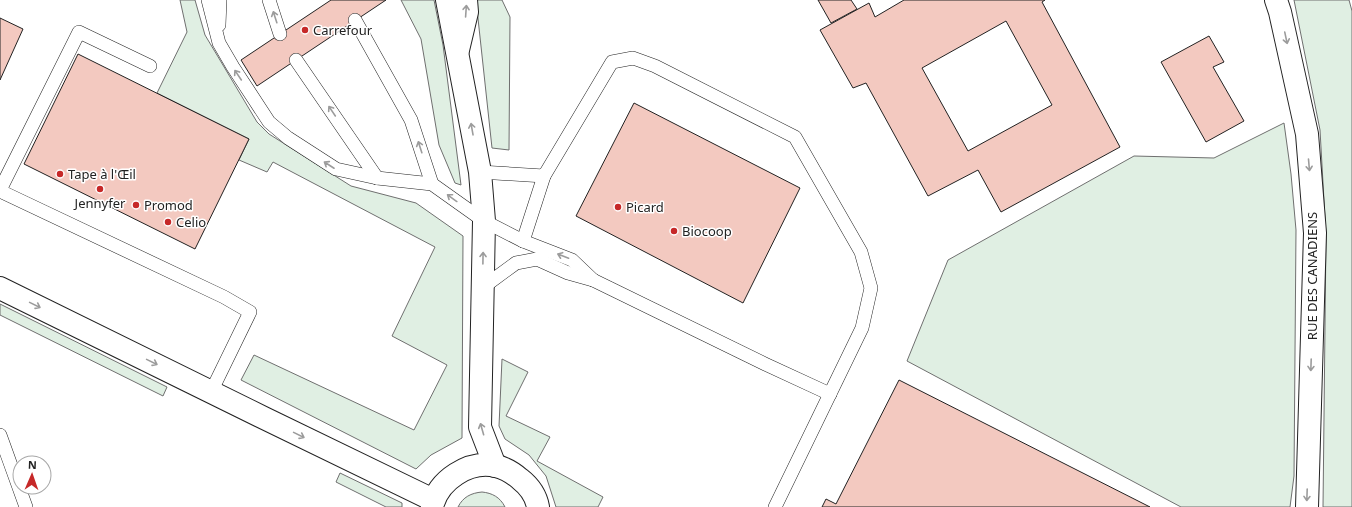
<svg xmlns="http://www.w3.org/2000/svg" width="1352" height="507" font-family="'Noto Sans',sans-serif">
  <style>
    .green { fill: #e0efe3; stroke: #6f6f6f }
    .building { fill: #f3c9c0; stroke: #222; fill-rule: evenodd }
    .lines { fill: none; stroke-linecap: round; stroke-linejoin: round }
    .lane-casing { stroke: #222; stroke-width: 14 }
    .street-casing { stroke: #222; stroke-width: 24 }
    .secondary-casing { stroke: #222; stroke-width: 24 }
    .lane { stroke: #fff; stroke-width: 13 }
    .street { stroke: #fff; stroke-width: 22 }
    .secondary { stroke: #fff; stroke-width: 22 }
    .oneway { stroke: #9c9c9c }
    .poi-dot { fill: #c62828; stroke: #fff; stroke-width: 1.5 }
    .labels { text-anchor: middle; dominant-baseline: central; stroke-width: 3; stroke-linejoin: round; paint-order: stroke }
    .poi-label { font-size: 13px; fill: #222; stroke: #fff; text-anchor: start }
    .street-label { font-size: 13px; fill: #222; stroke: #fff }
  </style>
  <rect width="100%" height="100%" fill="#fff"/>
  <g class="green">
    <path d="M 180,0 L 195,0 L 205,35 L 257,122 L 269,134 L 351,186 L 416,203 L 463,236 L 462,438 L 431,455 L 416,469 L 241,380 L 254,355 L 414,430 L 447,365 L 392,336 L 435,247 L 273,162 L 267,172 L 239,160 L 249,139 L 157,93 L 187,32 Z"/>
    <path d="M 401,0 L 434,0 L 443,45 L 461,185 L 455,183 L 439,145 L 421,39 Z"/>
    <path d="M 476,0 L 502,0 L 510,17 L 509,150 L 492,148 Z"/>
    <path d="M 1294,0 L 1349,0 L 1352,11 L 1352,507 L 1323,507 L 1326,236 L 1320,130 Z"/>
    <path d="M 1284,123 L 1291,174 L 1296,230 L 1294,476 L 1290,507 L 1181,507 L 907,361 L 948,260 L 1134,156 L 1214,158 Z"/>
    <path d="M 0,304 L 167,387 L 163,396 L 0,315 Z"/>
    <path d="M 502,359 L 528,372 L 506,416 L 550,437 L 537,461 L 603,497 L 598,507 L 556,507 L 546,476 L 529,455 L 505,439 L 499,426 Z"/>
    <path d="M 340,473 L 402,503 L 402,507 L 386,507 L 336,482 Z"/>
    <path d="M 482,492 C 492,493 500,497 505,507 L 458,507 C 463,497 471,493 482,492 Z"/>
  </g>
  <g class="building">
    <path d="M 331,0 L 386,0 L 257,86 L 241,60 Z"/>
    <path d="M 818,0 L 851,0 L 857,9 L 831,23 Z"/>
    <path d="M 904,0 L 1045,0 L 1042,2 L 1120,147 L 1001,212 L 978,170 L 928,196 L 866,83 L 853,88 L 820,30 L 869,3 L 875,17 ZM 1006,21 L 1052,105 L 968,151 L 922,68 Z"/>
    <path d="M 0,18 L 23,29 L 0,80 Z"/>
    <path d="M 1209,36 L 1224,62 L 1213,67 L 1244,121 L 1206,142 L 1161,62 Z"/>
    <path d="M 78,54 L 249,139 L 195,249 L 24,164 Z"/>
    <path d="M 634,103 L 800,188 L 743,303 L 576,216 Z"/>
    <path d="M 899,380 L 1150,507 L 822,507 L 826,499 L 836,504 Z"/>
  </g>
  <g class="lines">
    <defs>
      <g id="lane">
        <path d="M 208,0 L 219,43 L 233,67 L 269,122 L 288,138 L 336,169 L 377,178 L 432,184 L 484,221 L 523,241 L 572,260 L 593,280"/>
        <path d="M 269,0 L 280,34"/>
        <path d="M 355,20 L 411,120 L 432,184"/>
        <path d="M 219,25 L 220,0"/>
        <path d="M 296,60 L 377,178"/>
        <path d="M 480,172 L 544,176 L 612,62 L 633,58 L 655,66 L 795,137 L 861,252 L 871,288 L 862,328 L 775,507"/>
        <path d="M 0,190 L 79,32 L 150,66"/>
        <path d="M 0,191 L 224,297 L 250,312 L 211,392"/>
        <path d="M 523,241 L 544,176"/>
        <path d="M 482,288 L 516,263 L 537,259 L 568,273 L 593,280 L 765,364 L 830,394"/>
        <path d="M 0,435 L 26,507"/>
      </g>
      <g id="street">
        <path d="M 447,0 L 480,172 L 484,221 L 480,427 L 495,466"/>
        <path d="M 1276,0 L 1280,12 L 1307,134 L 1315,233 L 1307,507"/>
        <path d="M 0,288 L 264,418 L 433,500"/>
        <path d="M 432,507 C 438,480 469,460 496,466 C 505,468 513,473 520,479 C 529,486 536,496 538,507"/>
      </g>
      <path id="secondary" d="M 458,50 L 467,12 L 466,0"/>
    </defs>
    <use href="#lane" class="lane-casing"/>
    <use href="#street" class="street-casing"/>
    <use href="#secondary" class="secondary-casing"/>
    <use href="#lane" class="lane"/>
    <use href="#street" class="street"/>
    <use href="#secondary" class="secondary"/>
  </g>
  <defs><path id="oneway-shaft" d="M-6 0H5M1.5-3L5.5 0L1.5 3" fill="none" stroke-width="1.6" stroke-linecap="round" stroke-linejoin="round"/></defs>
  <g class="oneway">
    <use href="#oneway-shaft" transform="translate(466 11) rotate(-86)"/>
    <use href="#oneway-shaft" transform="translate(275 17) rotate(-108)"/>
    <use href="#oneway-shaft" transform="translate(1286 38) rotate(78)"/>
    <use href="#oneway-shaft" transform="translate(238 75) rotate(-124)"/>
    <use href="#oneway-shaft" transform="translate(332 111) rotate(-124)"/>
    <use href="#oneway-shaft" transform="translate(472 129) rotate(-100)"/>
    <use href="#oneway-shaft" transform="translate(420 147) rotate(-108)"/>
    <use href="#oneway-shaft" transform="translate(329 165) rotate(-147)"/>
    <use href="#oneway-shaft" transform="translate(1309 165) rotate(85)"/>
    <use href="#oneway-shaft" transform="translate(452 198) rotate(-144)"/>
    <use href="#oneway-shaft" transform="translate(563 256) rotate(-159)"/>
    <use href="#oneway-shaft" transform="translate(483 258) rotate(-89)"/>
    <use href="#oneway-shaft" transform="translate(35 305) rotate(26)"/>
    <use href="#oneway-shaft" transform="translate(152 362) rotate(26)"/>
    <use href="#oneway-shaft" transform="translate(1311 365) rotate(92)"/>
    <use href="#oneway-shaft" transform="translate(482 429) rotate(-106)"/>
    <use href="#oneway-shaft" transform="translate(299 435) rotate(26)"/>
    <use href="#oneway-shaft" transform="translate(1307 495) rotate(92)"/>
  </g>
  <g class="poi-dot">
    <circle cx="305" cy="30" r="4"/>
    <circle cx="60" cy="174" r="4"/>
    <circle cx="100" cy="189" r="4"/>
    <circle cx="136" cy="205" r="4"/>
    <circle cx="618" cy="207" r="4"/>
    <circle cx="168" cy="222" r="4"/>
    <circle cx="674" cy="231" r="4"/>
  </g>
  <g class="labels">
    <g class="poi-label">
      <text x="313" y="30">Carrefour</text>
      <text x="68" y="174">Tape à l'Œil</text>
      <text x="100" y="203" text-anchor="middle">Jennyfer</text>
      <text x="144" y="205">Promod</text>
      <text x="626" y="207">Picard</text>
      <text x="176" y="222">Celio</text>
      <text x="682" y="231">Biocoop</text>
    </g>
    <g class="street-label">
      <text transform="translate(1312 276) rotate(-90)">RUE DES CANADIENS</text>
    </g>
  </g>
  <g transform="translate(32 475) rotate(2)"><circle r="19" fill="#ffffff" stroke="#a7a7a7"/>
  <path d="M0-3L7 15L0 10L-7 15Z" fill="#c62828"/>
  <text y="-6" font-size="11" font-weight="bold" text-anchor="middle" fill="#222222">N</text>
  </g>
</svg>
